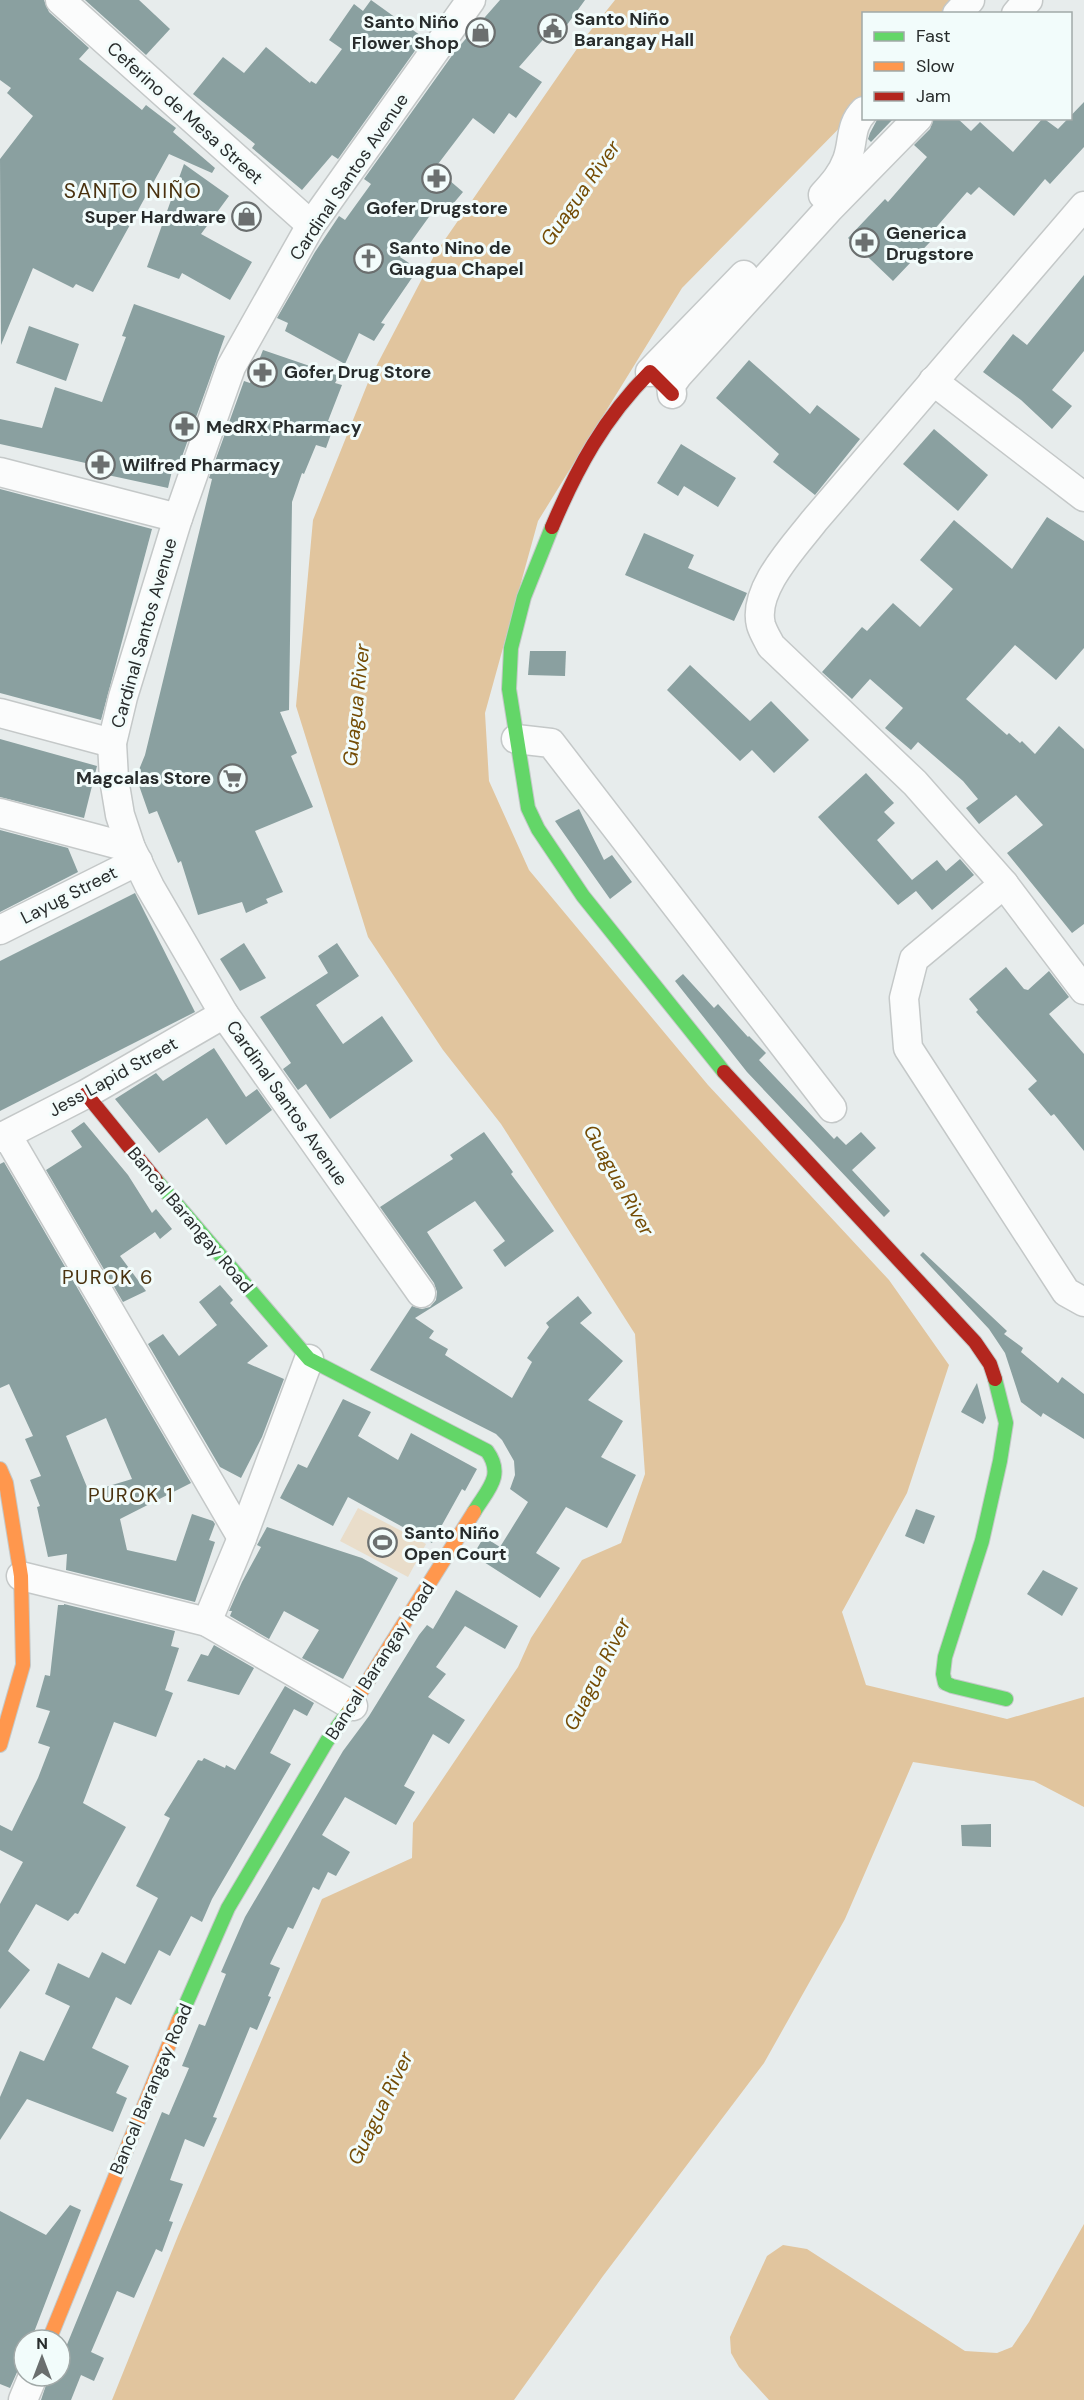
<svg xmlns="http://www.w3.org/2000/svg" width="1084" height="2400" font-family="'DM Sans',sans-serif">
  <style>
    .green { fill: #e9ddca }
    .water { fill: #e1c59e }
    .building { fill: #8aa0a0; fill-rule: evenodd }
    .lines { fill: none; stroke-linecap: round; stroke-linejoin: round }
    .street-casing { stroke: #c4c8c8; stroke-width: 31 }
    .fast-casing { stroke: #c4c8c8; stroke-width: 16 }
    .slow-casing { stroke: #c4c8c8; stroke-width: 16 }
    .jam-casing { stroke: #c4c8c8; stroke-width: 16 }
    .street { stroke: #fbfcfc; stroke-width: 28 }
    .fast { stroke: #63d668; stroke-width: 14 }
    .slow { stroke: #ff974d; stroke-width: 14 }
    .jam { stroke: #b3261e; stroke-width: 14 }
    .labels { text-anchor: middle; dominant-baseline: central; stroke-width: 6; stroke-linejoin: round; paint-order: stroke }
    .poi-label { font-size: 18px; font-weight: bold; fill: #282c2c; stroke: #f2fcfb; text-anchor: start }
    .street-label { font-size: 18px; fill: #282c2c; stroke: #f2fcfb }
    .water-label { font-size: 20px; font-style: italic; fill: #744c05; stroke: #f2fcfb }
    .neighbourhood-label { font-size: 20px; letter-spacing: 1.5px; fill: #4a320f; stroke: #f2fcfb }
    .quarter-label { font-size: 21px; letter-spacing: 1.5px; fill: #4a320f; stroke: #f2fcfb }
  </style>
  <rect width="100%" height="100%" fill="#e7ecec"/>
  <path class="green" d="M 358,1508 L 426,1544 L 408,1577 L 340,1541 Z"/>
  <g class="water">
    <path d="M 615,0 L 965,0 L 952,13 L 864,14 L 863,104 L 682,288 L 538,521 L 485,713 L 489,781 L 529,870 L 708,1085 L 889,1280 L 949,1365 L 907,1493 L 842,1612 L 866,1685 L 1007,1719 L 1084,1697 L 1084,1807 L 1034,1781 L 913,1762 L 845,1919 L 764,2063 L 603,2276 L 514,2400 L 112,2400 L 178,2236 L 322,1899 L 412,1858 L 413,1823 L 518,1667 L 531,1638 L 582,1560 L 621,1543 L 645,1474 L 635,1334 L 501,1124 L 443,1050 L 368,937 L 296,706 L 313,520 L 369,380 L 435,254 L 583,40 Z"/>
    <path d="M 1084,2224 L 1084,2400 L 769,2400 L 739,2367 L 731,2353 L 730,2337 L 767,2256 L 783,2245 L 807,2249 L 965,2351 L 997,2353 L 1012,2347 L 1029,2322 Z"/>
  </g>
  <g class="building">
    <path d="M 0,0 L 44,0 L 49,12 L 89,48 L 79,59 L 142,110 L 146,105 L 176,128 L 173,132 L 215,168 L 212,173 L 169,154 L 93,292 L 76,284 L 73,288 L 33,268 L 1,345 L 0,159 L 33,116 L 7,93 L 11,88 L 0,80 Z"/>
    <path d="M 85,0 L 139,0 L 170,29 L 146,55 Z"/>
    <path d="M 371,0 L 424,38 L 338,159 L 332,155 L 302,190 L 252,148 L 255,144 L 193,94 L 223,57 L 244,73 L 266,47 L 310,83 L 311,81 L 316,84 L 342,49 L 329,40 L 354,4 L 363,11 Z"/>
    <path d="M 500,0 L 585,0 L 556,40 L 548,34 L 519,67 L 542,82 L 516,118 L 509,113 L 494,134 L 473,118 L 435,168 L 463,192 L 447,211 L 439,203 L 400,257 L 418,269 L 381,323 L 385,324 L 374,341 L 359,333 L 345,364 L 285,331 L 288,323 L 277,318 L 315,252 L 339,216 L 345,220 L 371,184 L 364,179 L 456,50 Z"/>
    <path d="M 1084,102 L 1084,147 L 1050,184 L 1045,179 L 1014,216 L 979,187 L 971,195 L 967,192 L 926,239 L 930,242 L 893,281 L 848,238 L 885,199 L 888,202 L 927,157 L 914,145 L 930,129 L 934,118 L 957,118 L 971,131 L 980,122 L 1013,152 L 1043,118 L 1058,129 Z"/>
    <path d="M 878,118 L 894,118 L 871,142 L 868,139 L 870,133 Z"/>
    <path d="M 184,164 L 229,196 L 201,234 L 252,262 L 230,300 L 182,273 L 179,279 L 147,267 Z"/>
    <path d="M 1084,275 L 1084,351 L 1052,390 L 1072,406 L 1052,429 L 1021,400 L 983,372 L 1013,334 L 1027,345 Z"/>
    <path d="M 134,304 L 225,336 L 179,465 L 174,462 L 168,488 L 89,471 L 90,464 L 0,444 L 0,419 L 42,428 L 55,387 L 102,402 L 126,337 L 122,336 Z"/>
    <path d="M 29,326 L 79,344 L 66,381 L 16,363 Z"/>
    <path d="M 263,350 L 339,376 L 335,383 L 342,385 L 328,421 L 335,423 L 326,448 L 316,445 L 304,474 L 302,473 L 292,502 L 289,710 L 280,712 L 297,753 L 291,756 L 313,807 L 255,831 L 283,892 L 266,899 L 268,903 L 246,913 L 242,902 L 198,915 L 181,861 L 178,863 L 157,811 L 149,814 L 136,777 L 145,755 L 212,479 L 209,478 L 244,381 L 250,383 Z"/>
    <path d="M 749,360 L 810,414 L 817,405 L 860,439 L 815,495 L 773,462 L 779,454 L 716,398 Z"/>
    <path d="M 934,429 L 988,475 L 958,511 L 903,464 Z"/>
    <path d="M 681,444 L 736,478 L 718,507 L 684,486 L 678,496 L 657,483 Z"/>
    <path d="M 0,489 L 152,529 L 101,720 L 0,693 Z"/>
    <path d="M 1047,517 L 1084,541 L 1084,648 L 1056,680 L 1015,645 L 966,699 L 1007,735 L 1009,733 L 1020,743 L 1022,741 L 1035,754 L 1059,726 L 1084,749 L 1084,924 L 1072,933 L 1007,853 L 1043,825 L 1016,795 L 979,824 L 966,808 L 978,799 L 963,781 L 918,742 L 911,750 L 885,728 L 903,708 L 870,679 L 852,699 L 822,672 L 862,627 L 867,631 L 893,603 L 920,627 L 953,589 L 920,560 L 954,520 L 1012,569 Z"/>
    <path d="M 644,533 L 694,555 L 688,568 L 747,593 L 734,621 L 625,575 Z"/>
    <path d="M 530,651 L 566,651 L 565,676 L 528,675 Z"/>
    <path d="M 690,665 L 750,721 L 771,701 L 809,740 L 774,773 L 752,750 L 740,761 L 667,690 Z"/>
    <path d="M 0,739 L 97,766 L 84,818 L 0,797 Z"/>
    <path d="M 866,773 L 894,803 L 884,812 L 895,823 L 877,840 L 912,880 L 937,860 L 946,871 L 960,859 L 974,875 L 932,910 L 916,891 L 898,905 L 818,817 Z"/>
    <path d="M 579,809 L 604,860 L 612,855 L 632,882 L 610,899 L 555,821 Z"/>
    <path d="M 0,830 L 68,848 L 78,872 L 0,912 Z"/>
    <path d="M 135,893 L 195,1012 L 0,1111 L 0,961 Z"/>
    <path d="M 244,943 L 266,978 L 240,991 L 220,959 Z"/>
    <path d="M 337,943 L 359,976 L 316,1005 L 343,1044 L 382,1016 L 413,1061 L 330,1119 L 306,1084 L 298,1090 L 283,1069 L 291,1063 L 260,1017 L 328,973 L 318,956 Z"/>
    <path d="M 1006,967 L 1024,989 L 1028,990 L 1049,971 L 1069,997 L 1049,1014 L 1084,1054 L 1084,1151 L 1054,1114 L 1051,1116 L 1028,1089 L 1037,1081 L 976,1012 L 978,1010 L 969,999 Z"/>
    <path d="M 683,974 L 714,1008 L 718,1004 L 748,1037 L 749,1036 L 766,1053 L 759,1060 L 834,1139 L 837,1136 L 846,1145 L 861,1132 L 876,1148 L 852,1170 L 890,1211 L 884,1217 L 747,1072 L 675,981 Z"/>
    <path d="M 214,1048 L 246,1097 L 257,1089 L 272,1110 L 226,1145 L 207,1118 L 159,1153 L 115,1099 L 156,1073 L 163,1081 Z"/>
    <path d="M 84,1122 L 128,1175 L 152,1213 L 156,1209 L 172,1229 L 160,1239 L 155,1232 L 120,1256 L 146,1291 L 123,1302 L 46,1170 L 82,1147 L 71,1131 Z"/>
    <path d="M 484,1132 L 513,1172 L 511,1174 L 554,1231 L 505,1267 L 493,1250 L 505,1241 L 475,1201 L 427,1232 L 463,1288 L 415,1318 L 434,1331 L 429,1338 L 448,1349 L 445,1355 L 512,1398 L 532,1362 L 527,1358 L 549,1327 L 546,1323 L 578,1296 L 592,1313 L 580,1323 L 623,1361 L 588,1400 L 623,1421 L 601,1457 L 636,1475 L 607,1528 L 566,1507 L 536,1553 L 560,1568 L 540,1598 L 473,1555 L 484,1537 L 500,1547 L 528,1502 L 510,1489 L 515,1475 L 514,1461 L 502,1440 L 496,1434 L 370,1370 L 412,1306 L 422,1309 L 430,1307 L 436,1300 L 437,1292 L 434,1283 L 380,1207 L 453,1159 L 450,1155 Z"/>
    <path d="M 4,1162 L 191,1483 L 120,1519 L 127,1550 L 176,1561 L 192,1514 L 213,1521 L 215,1524 L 209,1540 L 215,1542 L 195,1602 L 66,1570 L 67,1554 L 48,1557 L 37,1507 L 40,1506 L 30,1480 L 41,1476 L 25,1439 L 33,1436 L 9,1384 L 0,1388 L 0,1164 ZM 106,1418 L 132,1479 L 89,1492 L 66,1436 Z"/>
    <path d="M 923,1252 L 1007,1331 L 1004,1334 L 1023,1348 L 1021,1352 L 1058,1383 L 1062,1377 L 1084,1394 L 1084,1439 L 1043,1413 L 1041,1417 L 1021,1402 L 1005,1353 L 989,1329 L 920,1255 Z"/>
    <path d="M 220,1285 L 233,1300 L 230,1303 L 268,1346 L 247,1363 L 284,1379 L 262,1437 L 241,1478 L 220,1467 L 148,1344 L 163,1334 L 179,1356 L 217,1325 L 199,1302 Z"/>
    <path d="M 977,1383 L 986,1418 L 983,1424 L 961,1412 Z"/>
    <path d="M 343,1399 L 371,1412 L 358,1436 L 398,1460 L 411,1433 L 477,1469 L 465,1491 L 462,1489 L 432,1543 L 348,1497 L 333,1526 L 280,1498 L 298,1464 L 307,1468 Z"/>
    <path d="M 916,1509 L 935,1516 L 924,1544 L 905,1536 Z"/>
    <path d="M 267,1527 L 362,1558 L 398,1578 L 343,1679 L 302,1658 L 319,1630 L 284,1611 L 269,1639 L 230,1616 L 232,1611 L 229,1611 L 242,1582 L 261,1547 L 257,1545 Z"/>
    <path d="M 1043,1570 L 1078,1588 L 1062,1616 L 1027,1594 Z"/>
    <path d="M 456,1590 L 518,1626 L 505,1649 L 465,1626 L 436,1667 L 446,1674 L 428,1697 L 465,1720 L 449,1744 L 433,1734 L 404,1786 L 415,1792 L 396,1825 L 345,1797 L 322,1835 L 350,1852 L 336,1876 L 328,1872 L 319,1890 L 313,1887 L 293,1929 L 288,1927 L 270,1964 L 280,1968 L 268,1996 L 271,1997 L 257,2030 L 250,2027 L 213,2117 L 217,2118 L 204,2147 L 185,2139 L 170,2180 L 183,2184 L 169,2221 L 173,2222 L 162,2252 L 156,2249 L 134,2298 L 117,2291 L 91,2352 L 104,2358 L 94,2381 L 81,2375 L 71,2400 L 41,2400 L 49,2376 L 60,2376 L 60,2355 L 66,2347 L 162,2112 L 169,2115 L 189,2068 L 182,2066 L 199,2024 L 205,2026 L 226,1974 L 221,1972 L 245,1917 L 343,1751 L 369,1716 L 419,1635 L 427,1625 L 433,1629 Z"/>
    <path d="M 64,1604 L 175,1631 L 171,1646 L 179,1648 L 165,1690 L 173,1693 L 156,1737 L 114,1722 L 83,1803 L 126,1827 L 78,1914 L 75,1913 L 68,1921 L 36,1904 L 8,1951 L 30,1970 L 0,2009 L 0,1904 L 23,1862 L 0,1850 L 0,1825 L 12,1831 L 38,1778 L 50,1747 L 38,1743 L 50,1711 L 36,1707 L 45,1675 L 50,1676 L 58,1605 L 64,1605 Z"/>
    <path d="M 214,1645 L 254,1668 L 239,1695 L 187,1681 L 201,1654 L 208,1656 Z"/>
    <path d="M 285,1686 L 314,1703 L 307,1716 L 294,1709 L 270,1753 L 291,1764 L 212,1899 L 202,1922 L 191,1916 L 170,1956 L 159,1950 L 131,2005 L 116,1997 L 92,2048 L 129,2066 L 116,2093 L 127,2098 L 113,2132 L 27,2099 L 0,2140 L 0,2097 L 20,2051 L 44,2061 L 70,2006 L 45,1994 L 58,1963 L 89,1978 L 102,1952 L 125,1964 L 158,1898 L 136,1886 L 170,1818 L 164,1815 L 198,1760 L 202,1761 L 204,1758 L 225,1768 L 226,1765 L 235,1770 Z"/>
    <path d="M 991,1824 L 991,1847 L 962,1846 L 961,1825 Z"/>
    <path d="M 70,2205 L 81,2210 L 31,2340 L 24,2340 L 24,2362 L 18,2370 L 10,2388 L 0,2384 L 0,2211 L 46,2235 Z"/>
  </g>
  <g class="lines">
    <defs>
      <g id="street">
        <path d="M 60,0 L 311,225"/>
        <path d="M 957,14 L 970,0"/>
        <path d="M 1016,14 L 1028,0"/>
        <path d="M 823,195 C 833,184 842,174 847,160 C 854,142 849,126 864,111"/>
        <path d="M 1084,206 L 814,521 C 794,547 752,590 761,625 C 763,632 768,640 771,646 L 915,783 L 1004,884 L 1084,990"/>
        <path d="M 650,372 L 744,275"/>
        <path d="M 933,381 L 1084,497"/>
        <path d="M 672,394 L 671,385 L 678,375 L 828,210 L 918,118"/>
        <path d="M 0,472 L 178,518"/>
        <path d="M 0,713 L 112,743"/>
        <path d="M 516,739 L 551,743 L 832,1108"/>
        <path d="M 0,813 L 131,848"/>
        <path d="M 1004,884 L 914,959 L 904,998 L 908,1048 L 1066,1292 L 1084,1302"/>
        <path d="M 0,930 L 138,861"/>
        <path d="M 7,1135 L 242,1538"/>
        <path d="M 0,1138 L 86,1094 L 224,1014"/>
        <path d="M 421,1293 L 224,1014 L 150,887 L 131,848 L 120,815 L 114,779 L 112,743 L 123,697 L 178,518 L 231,367 L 311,225 L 471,0"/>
        <path d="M 21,1576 L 207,1622 L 353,1706"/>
        <path d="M 207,1622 L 242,1538 L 309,1359"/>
        <path d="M 23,2400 L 33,2376"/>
      </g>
      <g id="fast">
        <path d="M 552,527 L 524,597 L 511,648 L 509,689 L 528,808 L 538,829 L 583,896 L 724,1072"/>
        <path d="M 156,1180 L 309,1359 L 487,1451 C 505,1476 487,1490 474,1512"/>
        <path d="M 995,1379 L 1006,1423 L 1000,1461 L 982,1541 L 945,1657 L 943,1674 L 945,1683 L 952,1686 L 1006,1699"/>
        <path d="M 179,2020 L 228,1908 L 327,1741 L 349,1711"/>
      </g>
      <g id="slow">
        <path d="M 0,1469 L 6,1483 L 21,1576 L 23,1665 L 0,1745"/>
        <path d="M 349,1711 L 474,1512"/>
        <path d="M 49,2340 L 179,2020"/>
      </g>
      <g id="jam">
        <path d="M 552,527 C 577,468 604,418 650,372 L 672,394"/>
        <path d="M 724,1072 L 975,1342 L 990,1364 L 995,1379"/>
        <path d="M 86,1094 L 156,1180"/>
      </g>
    </defs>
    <use href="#street" class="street-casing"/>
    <use href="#fast" class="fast-casing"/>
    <use href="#slow" class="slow-casing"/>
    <use href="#jam" class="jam-casing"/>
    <use href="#street" class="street"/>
    <use href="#fast" class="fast"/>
    <use href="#slow" class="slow"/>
    <use href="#jam" class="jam"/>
  </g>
  <defs>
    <symbol id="civic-ring" viewBox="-11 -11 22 22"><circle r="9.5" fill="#f2fcfb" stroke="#6b6f6f" stroke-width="1.5"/><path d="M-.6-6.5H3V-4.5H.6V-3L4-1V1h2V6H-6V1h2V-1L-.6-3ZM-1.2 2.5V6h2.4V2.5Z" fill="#6b6f6f"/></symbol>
    <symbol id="shop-ring" viewBox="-11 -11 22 22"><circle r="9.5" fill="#f2fcfb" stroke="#6b6f6f" stroke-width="1.5"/><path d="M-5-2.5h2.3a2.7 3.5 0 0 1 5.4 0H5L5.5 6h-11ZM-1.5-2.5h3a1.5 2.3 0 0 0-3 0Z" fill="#6b6f6f"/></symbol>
    <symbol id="pharmacy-ring" viewBox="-11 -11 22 22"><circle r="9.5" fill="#f2fcfb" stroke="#6b6f6f" stroke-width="1.5"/><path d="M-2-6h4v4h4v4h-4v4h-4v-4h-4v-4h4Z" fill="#6b6f6f"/></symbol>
    <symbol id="church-ring" viewBox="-11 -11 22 22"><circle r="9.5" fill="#f2fcfb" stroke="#6b6f6f" stroke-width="1.5"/><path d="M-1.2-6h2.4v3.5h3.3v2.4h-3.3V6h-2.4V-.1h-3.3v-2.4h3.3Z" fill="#6b6f6f"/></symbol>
    <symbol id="supermarket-ring" viewBox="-11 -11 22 22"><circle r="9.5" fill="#f2fcfb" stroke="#6b6f6f" stroke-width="1.5"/><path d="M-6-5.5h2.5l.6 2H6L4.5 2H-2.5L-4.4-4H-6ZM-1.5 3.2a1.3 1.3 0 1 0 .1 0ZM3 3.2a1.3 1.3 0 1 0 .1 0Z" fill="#6b6f6f"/></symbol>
    <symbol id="stadium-ring" viewBox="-11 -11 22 22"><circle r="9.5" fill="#f2fcfb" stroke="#6b6f6f" stroke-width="1.5"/><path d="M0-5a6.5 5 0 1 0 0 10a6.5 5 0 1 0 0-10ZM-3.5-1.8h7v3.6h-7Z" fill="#6b6f6f"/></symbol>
  </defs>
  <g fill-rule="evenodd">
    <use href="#civic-ring" x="536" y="12" width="33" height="33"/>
    <use href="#shop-ring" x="464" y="16" width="33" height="33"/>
    <use href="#pharmacy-ring" x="420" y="162" width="33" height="33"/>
    <use href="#shop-ring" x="230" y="200" width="33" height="33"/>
    <use href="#pharmacy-ring" x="848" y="226" width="33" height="33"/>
    <use href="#church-ring" x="352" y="242" width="33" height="33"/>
    <use href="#pharmacy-ring" x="246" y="356" width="33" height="33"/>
    <use href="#pharmacy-ring" x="168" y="410" width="33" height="33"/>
    <use href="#pharmacy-ring" x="84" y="448" width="33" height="33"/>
    <use href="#supermarket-ring" x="216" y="762" width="33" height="33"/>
    <use href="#stadium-ring" x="366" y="1526" width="33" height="33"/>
  </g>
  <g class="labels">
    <g class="poi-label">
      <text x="574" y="19">Santo Niño<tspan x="574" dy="21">Barangay Hall</tspan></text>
      <text x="459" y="22" text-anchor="end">Santo Niño<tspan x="459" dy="21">Flower Shop</tspan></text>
      <text x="437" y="208" text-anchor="middle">Gofer Drugstore</text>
      <text x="226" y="217" text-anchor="end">Super Hardware</text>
      <text x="886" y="233">Generica<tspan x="886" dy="21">Drugstore</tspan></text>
      <text x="389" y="248">Santo Nino de<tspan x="389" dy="21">Guagua Chapel</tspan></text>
      <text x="284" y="372">Gofer Drug Store</text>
      <text x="206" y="427">MedRX Pharmacy</text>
      <text x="122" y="465">Wilfred Pharmacy</text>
      <text x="211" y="778" text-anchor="end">Magcalas Store</text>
      <text x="404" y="1533">Santo Niño<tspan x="404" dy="21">Open Court</tspan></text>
    </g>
    <g class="street-label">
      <text transform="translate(185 113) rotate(42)">Ceferino de Mesa Street</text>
      <text transform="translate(349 177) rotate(-56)">Cardinal Santos Avenue</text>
      <text transform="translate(144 633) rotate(-74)">Cardinal Santos Avenue</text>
      <text transform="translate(69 895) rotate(-27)">Layug Street</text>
      <text transform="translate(113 1077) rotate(-29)">Jess Lapid Street</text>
      <text transform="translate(287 1103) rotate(55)">Cardinal Santos Avenue</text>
      <text transform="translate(190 1220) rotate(50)">Bancal Barangay Road</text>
      <text transform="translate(380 1661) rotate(-57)">Bancal Barangay Road</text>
      <text transform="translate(151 2089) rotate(-67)">Bancal Barangay Road</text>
    </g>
    <g class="water-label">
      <text transform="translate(580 193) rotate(-55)">Guagua River</text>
      <text transform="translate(356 705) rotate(-84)">Guagua River</text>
      <text transform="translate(619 1180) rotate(61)">Guagua River</text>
      <text transform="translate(597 1674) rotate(-63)">Guagua River</text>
      <text transform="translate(380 2108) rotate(-64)">Guagua River</text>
    </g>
    <g class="neighbourhood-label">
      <text x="108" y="1277">PUROK 6</text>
      <text x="131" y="1495">PUROK 1</text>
    </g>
    <g class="quarter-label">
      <text x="133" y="191">SANTO NIÑO</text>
    </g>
  </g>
  <rect x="862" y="12" width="210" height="108" fill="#f2fcfb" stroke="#a1a9a8" stroke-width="1.5"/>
  <rect x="874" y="32" width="30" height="9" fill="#63d668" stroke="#a1a9a8" stroke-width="1.5"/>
  <text x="916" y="42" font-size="18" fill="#282c2c">Fast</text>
  <rect x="874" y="62" width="30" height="9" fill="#ff974d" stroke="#a1a9a8" stroke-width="1.5"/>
  <text x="916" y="72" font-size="18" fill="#282c2c">Slow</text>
  <rect x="874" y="92" width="30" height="9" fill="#b3261e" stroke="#a1a9a8" stroke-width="1.5"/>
  <text x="916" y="102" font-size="18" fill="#282c2c">Jam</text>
  <g transform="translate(42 2358)"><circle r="28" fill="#f2fcfb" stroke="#a1a9a8" stroke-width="1.5"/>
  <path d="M0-4.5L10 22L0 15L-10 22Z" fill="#6b6f6f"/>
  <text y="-9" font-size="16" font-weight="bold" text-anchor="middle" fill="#282c2c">N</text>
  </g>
</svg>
